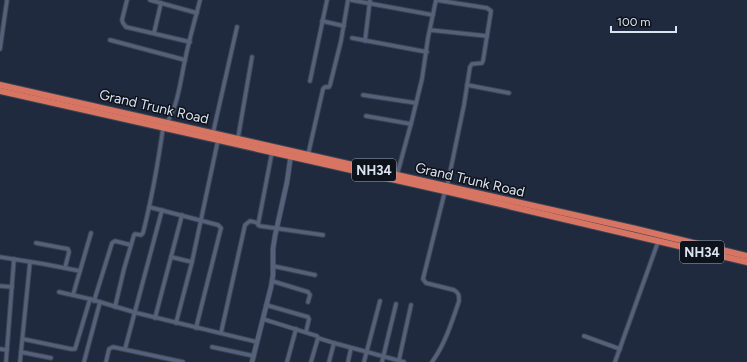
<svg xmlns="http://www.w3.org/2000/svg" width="747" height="362" font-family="Figtree,sans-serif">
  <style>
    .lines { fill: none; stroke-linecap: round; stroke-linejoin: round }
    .minor-casing { stroke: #3b4455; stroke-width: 5.5 }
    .tertiary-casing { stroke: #3b4455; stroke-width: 6 }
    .trunk-casing { stroke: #3b4455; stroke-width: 8 }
    .minor { stroke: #546178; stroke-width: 3.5 }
    .tertiary { stroke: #546178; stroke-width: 4.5 }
    .trunk { stroke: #d77462; stroke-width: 6 }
    .labels { text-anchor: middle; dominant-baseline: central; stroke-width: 3; stroke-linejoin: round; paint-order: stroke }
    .shield { fill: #0e121b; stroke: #9ea4b0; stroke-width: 1 }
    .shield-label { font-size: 13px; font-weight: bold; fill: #dbe3f0 }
    .street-label { font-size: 14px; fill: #dbe3f0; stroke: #0e121b }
  </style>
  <rect width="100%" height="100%" fill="#1f2a3e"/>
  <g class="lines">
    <defs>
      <g id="minor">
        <path d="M 127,0 L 122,20 L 123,23 L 126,27 L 190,42"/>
        <path d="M 150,0 L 197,13"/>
        <path d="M 351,0 L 433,15"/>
        <path d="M 436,0 L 487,8 L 491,11 L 483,61 L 482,63 L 472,64 L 470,67 L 464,105 L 447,187"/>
        <path d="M 322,21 L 344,26"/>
        <path d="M 430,30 L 487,36"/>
        <path d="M 154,33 L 161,3"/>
        <path d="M 352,38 L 427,52"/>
        <path d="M 110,40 L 185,60"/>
        <path d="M 365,41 L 370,0"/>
        <path d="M 0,49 L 7,0"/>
        <path d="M 310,81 L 327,0"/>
        <path d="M 467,85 L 509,93"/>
        <path d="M 363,95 L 416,103"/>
        <path d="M 366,116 L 411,124"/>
        <path d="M 213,133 L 237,27"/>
        <path d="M 238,138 L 252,57"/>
        <path d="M 272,152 L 258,225 L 260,226 L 323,235"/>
        <path d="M 308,155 L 323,89 L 325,87 L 329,87 L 330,85 L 341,41 L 348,0"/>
        <path d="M 397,175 L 412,120 L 422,79 L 428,38 L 436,0"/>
        <path d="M 149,207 L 218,225 L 221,228 L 196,328"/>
        <path d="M 36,243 L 68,249 L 69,252 L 65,268"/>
        <path d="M 0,257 L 44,264 L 80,271"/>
        <path d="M 171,257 L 192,262"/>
        <path d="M 273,266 L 315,275"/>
        <path d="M 272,281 L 308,292 L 310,295 L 308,302"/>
        <path d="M 0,286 L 12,287"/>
        <path d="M 59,292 L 90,299 L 137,313 L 257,342"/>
        <path d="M 73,295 L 91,233"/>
        <path d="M 94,301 L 112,243 L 115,241 L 131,245"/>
        <path d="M 266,305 L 308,317 L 309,319 L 306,332"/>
        <path d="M 115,307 L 124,269 L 134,235 L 135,234 L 141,235 L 143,233 C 152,198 158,163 163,128 C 178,110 180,82 185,60 C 189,40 195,20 200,0"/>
        <path d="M 155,318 L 182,215"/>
        <path d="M 263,319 L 317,336 L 318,338 L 311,362"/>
        <path d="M 176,323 L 192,262 L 218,140"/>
        <path d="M 221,333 L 245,225 L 250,221 L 258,223"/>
        <path d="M 584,336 L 620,349"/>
        <path d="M 318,338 L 334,343 L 404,362"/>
        <path d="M 23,339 L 71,349 L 75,349 L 90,299"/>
        <path d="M 212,347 L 254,356"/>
        <path d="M 0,349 L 7,350"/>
        <path d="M 125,349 L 162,210"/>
        <path d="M 21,352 L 51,358"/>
        <path d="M 399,360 L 411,305"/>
        <path d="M 6,362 L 14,259"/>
        <path d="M 20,362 L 30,262"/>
        <path d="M 84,362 L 100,302"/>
        <path d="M 106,362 L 109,349 L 113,347 L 183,362"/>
        <path d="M 287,362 L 296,329"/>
        <path d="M 329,362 L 334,343"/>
        <path d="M 348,362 L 351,348"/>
        <path d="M 364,362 L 380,301"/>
        <path d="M 382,362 L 396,304"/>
        <path d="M 432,362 C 445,344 452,322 459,301 C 459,295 459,293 454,290 L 426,283 L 423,279 L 445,191"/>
        <path d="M 615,362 L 658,242"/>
      </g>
      <path id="tertiary" d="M 252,362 L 271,287 L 273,275 L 273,249 L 275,236 L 287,182 L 291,154"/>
      <g id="trunk">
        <path d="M 0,85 L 636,229 L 747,256"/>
        <path d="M 0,91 L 445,191 L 747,262"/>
      </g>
    </defs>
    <use href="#minor" class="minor-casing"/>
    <use href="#tertiary" class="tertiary-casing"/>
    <use href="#trunk" class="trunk-casing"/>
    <use href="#minor" class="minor"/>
    <use href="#tertiary" class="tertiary"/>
    <use href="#trunk" class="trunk"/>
  </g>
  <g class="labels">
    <g class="shield">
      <rect x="352" y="159" width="44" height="22" rx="3"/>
      <rect x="680" y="241" width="44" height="22" rx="3"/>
    </g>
    <g class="shield-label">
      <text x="374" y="170">NH34</text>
      <text x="702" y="252">NH34</text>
    </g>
    <g class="street-label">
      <text transform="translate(154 107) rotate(13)">Grand Trunk Road</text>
      <text transform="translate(470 180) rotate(13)">Grand Trunk Road</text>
    </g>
  </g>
  <path d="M611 26v6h65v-6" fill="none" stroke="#dbe3f0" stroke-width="2"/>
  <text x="617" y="26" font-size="12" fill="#dbe3f0" stroke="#0e121b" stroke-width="3" paint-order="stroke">100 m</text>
</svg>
